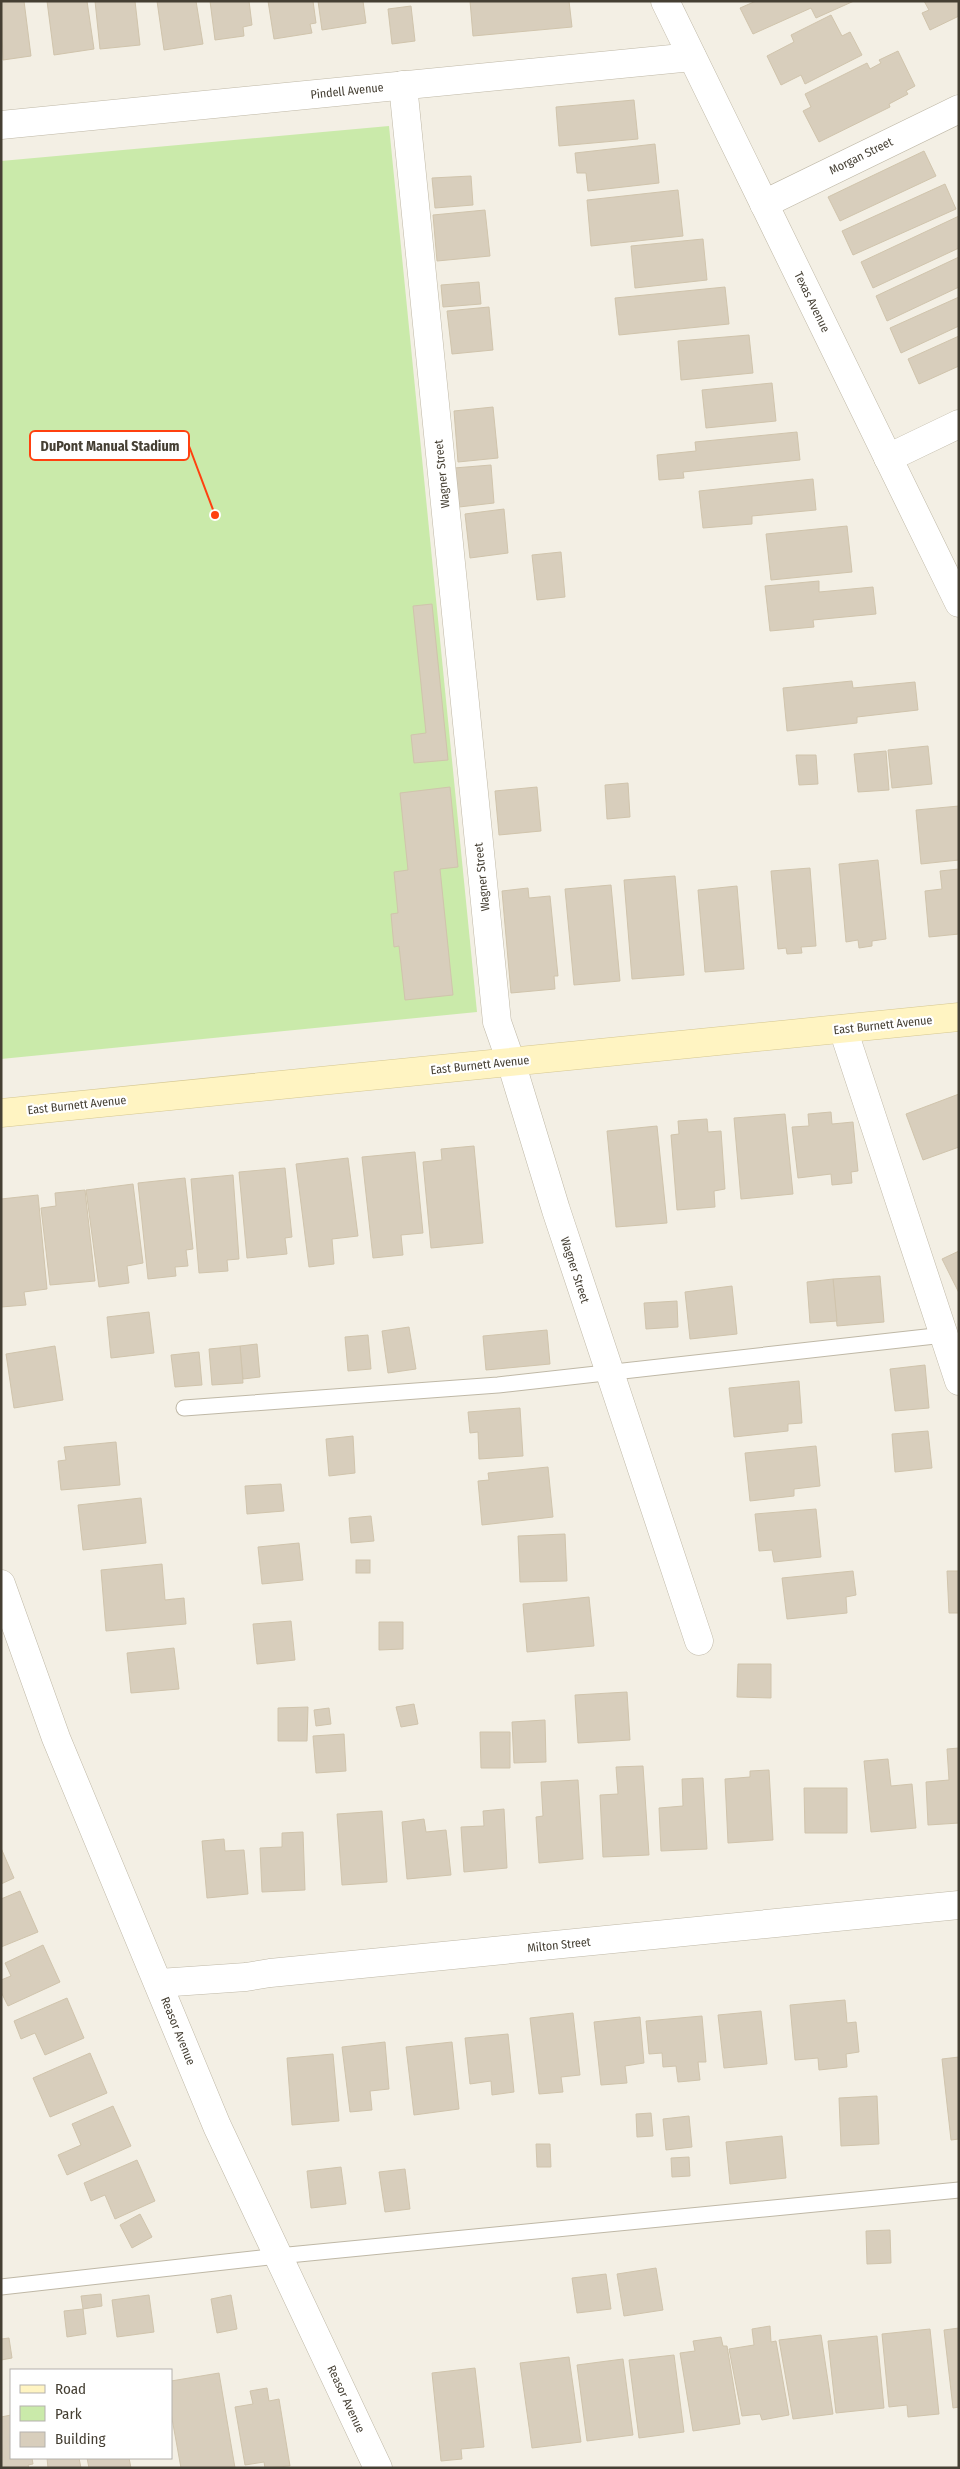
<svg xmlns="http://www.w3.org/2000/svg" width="960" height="2469" font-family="'Fira Sans Condensed',sans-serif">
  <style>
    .green { fill: #caeaaa }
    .building { fill: #d8cebc; stroke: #d0c4ac }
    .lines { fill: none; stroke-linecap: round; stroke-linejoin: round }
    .lane-casing { stroke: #bfb8a6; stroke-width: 17 }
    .street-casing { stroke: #bfb8a6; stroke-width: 29 }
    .secondary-casing { stroke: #d5c791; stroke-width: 29 }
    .lane { stroke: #fff; stroke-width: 15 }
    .street { stroke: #fff; stroke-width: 28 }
    .secondary { stroke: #fff4c2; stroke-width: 28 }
    .labels { text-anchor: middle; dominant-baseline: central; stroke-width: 4.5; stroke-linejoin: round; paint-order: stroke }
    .street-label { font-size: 12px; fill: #453f33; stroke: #fff }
    .leader { fill: none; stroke: #ff400f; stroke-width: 2 }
    .callout-dot { fill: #ff400f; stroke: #fff; stroke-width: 2 }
    .callout { fill: #fff; stroke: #ff400f; stroke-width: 2 }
    .callout-label { font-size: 14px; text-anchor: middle; font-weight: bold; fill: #453f33 }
  </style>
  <rect width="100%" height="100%" fill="#f3efe4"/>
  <path class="green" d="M 389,126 L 477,1012 L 1,1059 L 1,161 Z"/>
  <g class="building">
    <path d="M 1,1 L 24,1 L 31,56 L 3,60 Z"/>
    <path d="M 47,1 L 87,1 L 94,49 L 54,55 Z"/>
    <path d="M 95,1 L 135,1 L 140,45 L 100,49 Z"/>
    <path d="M 157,1 L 196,1 L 203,44 L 164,50 Z"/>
    <path d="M 210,1 L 249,1 L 252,25 L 243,27 L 244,36 L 215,40 Z"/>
    <path d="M 268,1 L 313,1 L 316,23 L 310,24 L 312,33 L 274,39 Z"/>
    <path d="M 318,1 L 363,1 L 366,23 L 322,30 Z"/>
    <path d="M 470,1 L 569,1 L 572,27 L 473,36 Z"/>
    <path d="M 756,1 L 854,1 L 816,18 L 811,8 L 753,34 L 740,8 Z"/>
    <path d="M 924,1 L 959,1 L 959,16 L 930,30 L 922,13 L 929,10 Z"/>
    <path d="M 411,6 L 415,41 L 392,44 L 388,9 Z"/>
    <path d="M 831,15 L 842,36 L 850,32 L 862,55 L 805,84 L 801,75 L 781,85 L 767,56 L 794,42 L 791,35 Z"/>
    <path d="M 898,51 L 915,86 L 906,91 L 908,94 L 889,104 L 890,107 L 819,142 L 803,111 L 811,107 L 805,94 L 867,63 L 870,69 L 881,63 L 879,60 Z"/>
    <path d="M 634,100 L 638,139 L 559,146 L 556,107 Z"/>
    <path d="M 655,144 L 659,183 L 588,191 L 586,173 L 577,173 L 575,153 Z"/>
    <path d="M 924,151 L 936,176 L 840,221 L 828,197 Z"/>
    <path d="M 471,176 L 473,205 L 435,208 L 432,178 Z"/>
    <path d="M 945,184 L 956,209 L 853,255 L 842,231 Z"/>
    <path d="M 678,190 L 683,236 L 591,246 L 587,200 Z"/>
    <path d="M 485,210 L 490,256 L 437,261 L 433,215 Z"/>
    <path d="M 959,216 L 959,248 L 873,288 L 861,262 Z"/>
    <path d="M 703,239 L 707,280 L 635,288 L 631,246 Z"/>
    <path d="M 959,257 L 959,287 L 887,321 L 876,296 Z"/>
    <path d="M 479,282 L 481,304 L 443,307 L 441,285 Z"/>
    <path d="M 725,287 L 729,324 L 619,335 L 615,298 Z"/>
    <path d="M 959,297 L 959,326 L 901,353 L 890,328 Z"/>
    <path d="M 489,307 L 493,350 L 452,354 L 447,311 Z"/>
    <path d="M 749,335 L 753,373 L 681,380 L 678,341 Z"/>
    <path d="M 959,336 L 959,366 L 919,384 L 908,359 Z"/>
    <path d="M 772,383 L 776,421 L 706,428 L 702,390 Z"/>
    <path d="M 493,407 L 498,458 L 458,462 L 454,411 Z"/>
    <path d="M 797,432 L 800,460 L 683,472 L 684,478 L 659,480 L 657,455 L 696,451 L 695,442 Z"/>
    <path d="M 491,465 L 494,503 L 459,507 L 454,468 Z"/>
    <path d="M 813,479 L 816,510 L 752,516 L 752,524 L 703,528 L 699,491 Z"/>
    <path d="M 504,509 L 508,553 L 470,558 L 465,514 Z"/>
    <path d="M 847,526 L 852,572 L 771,580 L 766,534 Z"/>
    <path d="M 561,552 L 565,597 L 537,600 L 532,555 Z"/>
    <path d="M 819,581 L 819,592 L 873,587 L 876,614 L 813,620 L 814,627 L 770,631 L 765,586 Z"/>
    <path d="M 432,604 L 448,760 L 414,763 L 411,735 L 426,733 L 413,606 Z"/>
    <path d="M 852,681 L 853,688 L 915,682 L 918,710 L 857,717 L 857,723 L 787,731 L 783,688 Z"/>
    <path d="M 928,746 L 932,784 L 892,788 L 888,750 Z"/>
    <path d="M 886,751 L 889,790 L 858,792 L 854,754 Z"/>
    <path d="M 796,755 L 816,755 L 818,784 L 799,785 Z"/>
    <path d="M 628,783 L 630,817 L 607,819 L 605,785 Z"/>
    <path d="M 450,787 L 458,867 L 440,869 L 453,995 L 405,1000 L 399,946 L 394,947 L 391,914 L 398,913 L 394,872 L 408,870 L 400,793 Z"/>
    <path d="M 537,787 L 541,831 L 499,835 L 495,791 Z"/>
    <path d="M 959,806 L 959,860 L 921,864 L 916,810 Z"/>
    <path d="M 878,860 L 886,939 L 872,941 L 872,946 L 859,948 L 858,940 L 846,942 L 839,864 Z"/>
    <path d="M 810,868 L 816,946 L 801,947 L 802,953 L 787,954 L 786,948 L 778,949 L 771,871 Z"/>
    <path d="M 959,869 L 959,934 L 929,937 L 925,891 L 942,889 L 940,871 Z"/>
    <path d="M 675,876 L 684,975 L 632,979 L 624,880 Z"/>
    <path d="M 611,885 L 620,981 L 574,985 L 565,889 Z"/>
    <path d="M 737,886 L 744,969 L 705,972 L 698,890 Z"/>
    <path d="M 528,888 L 529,898 L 550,896 L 558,976 L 554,976 L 555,989 L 511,993 L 502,891 Z"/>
    <path d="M 959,1094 L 959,1147 L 923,1160 L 906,1114 Z"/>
    <path d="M 831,1112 L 832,1124 L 853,1122 L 858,1171 L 851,1172 L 852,1183 L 832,1185 L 831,1174 L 798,1178 L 792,1127 L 809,1126 L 808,1114 Z"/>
    <path d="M 785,1114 L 793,1194 L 741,1199 L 734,1118 Z"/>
    <path d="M 707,1119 L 708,1132 L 721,1131 L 725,1189 L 714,1191 L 715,1207 L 677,1210 L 671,1135 L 679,1134 L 678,1121 Z"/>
    <path d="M 657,1126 L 667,1223 L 616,1227 L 607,1131 Z"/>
    <path d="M 474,1146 L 483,1243 L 431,1248 L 423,1162 L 442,1160 L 441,1149 Z"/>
    <path d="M 415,1152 L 423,1233 L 401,1235 L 403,1255 L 373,1258 L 362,1157 Z"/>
    <path d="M 348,1158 L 358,1236 L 332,1239 L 334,1264 L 309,1267 L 296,1164 Z"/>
    <path d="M 285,1168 L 292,1237 L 285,1238 L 287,1254 L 247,1258 L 239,1172 Z"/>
    <path d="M 233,1175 L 239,1259 L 227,1260 L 228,1271 L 199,1273 L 191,1179 Z"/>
    <path d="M 185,1178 L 193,1249 L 186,1250 L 188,1266 L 175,1267 L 176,1276 L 148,1279 L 138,1183 Z"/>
    <path d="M 133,1184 L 143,1263 L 127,1266 L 129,1283 L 99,1287 L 86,1190 Z"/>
    <path d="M 85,1190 L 95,1281 L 50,1285 L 41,1208 L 56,1206 L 55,1193 Z"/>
    <path d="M 38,1195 L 47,1289 L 24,1292 L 26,1305 L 1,1307 L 1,1199 Z"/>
    <path d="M 959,1251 L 959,1293 L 942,1259 Z"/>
    <path d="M 880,1276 L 884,1322 L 837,1326 L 833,1279 Z"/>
    <path d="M 833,1279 L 837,1321 L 810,1323 L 807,1282 Z"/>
    <path d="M 732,1286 L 737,1334 L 690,1339 L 685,1292 Z"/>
    <path d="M 677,1301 L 678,1327 L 646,1329 L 644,1303 Z"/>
    <path d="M 149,1312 L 154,1353 L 111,1358 L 107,1317 Z"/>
    <path d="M 409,1327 L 416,1369 L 388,1373 L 382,1331 Z"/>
    <path d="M 547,1330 L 550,1364 L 486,1370 L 483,1336 Z"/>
    <path d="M 368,1335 L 371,1369 L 348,1371 L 345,1337 Z"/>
    <path d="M 257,1344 L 260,1377 L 243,1379 L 240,1346 Z"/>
    <path d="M 55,1346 L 63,1400 L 14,1408 L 6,1354 Z"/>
    <path d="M 240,1346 L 243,1383 L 212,1385 L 209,1349 Z"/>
    <path d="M 199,1352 L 202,1385 L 175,1387 L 171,1355 Z"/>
    <path d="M 925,1365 L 929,1408 L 895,1411 L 890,1369 Z"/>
    <path d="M 799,1381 L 802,1423 L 788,1424 L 788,1431 L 734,1437 L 729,1388 Z"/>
    <path d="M 520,1408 L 523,1456 L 479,1459 L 478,1432 L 470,1433 L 468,1412 Z"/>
    <path d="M 928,1431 L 932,1468 L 895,1472 L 892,1434 Z"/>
    <path d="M 353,1436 L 355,1473 L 329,1476 L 326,1439 Z"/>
    <path d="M 116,1442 L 120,1485 L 61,1490 L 58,1461 L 66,1460 L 64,1447 Z"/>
    <path d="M 816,1446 L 820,1486 L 794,1489 L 794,1496 L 750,1501 L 745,1453 Z"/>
    <path d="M 548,1467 L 553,1517 L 482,1525 L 478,1481 L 489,1480 L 488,1473 Z"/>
    <path d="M 281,1484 L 284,1511 L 247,1514 L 245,1486 Z"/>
    <path d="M 141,1498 L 146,1543 L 83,1550 L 78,1505 Z"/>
    <path d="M 816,1509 L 821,1557 L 774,1562 L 772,1550 L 759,1551 L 755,1514 Z"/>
    <path d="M 371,1516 L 374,1541 L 351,1543 L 349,1518 Z"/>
    <path d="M 565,1534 L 567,1581 L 520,1582 L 518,1536 Z"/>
    <path d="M 299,1543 L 303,1580 L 262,1584 L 258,1547 Z"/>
    <rect x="356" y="1560" width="14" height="13"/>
    <path d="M 162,1564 L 165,1600 L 184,1598 L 186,1624 L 106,1631 L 101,1570 Z"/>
    <path d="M 853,1571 L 856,1595 L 846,1597 L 847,1613 L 787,1619 L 782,1578 Z"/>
    <path d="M 947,1571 L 959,1571 L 959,1613 L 949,1613 Z"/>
    <path d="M 589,1597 L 594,1646 L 527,1652 L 523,1604 Z"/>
    <path d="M 291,1621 L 295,1660 L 257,1664 L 253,1624 Z"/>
    <path d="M 379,1622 L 403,1622 L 403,1649 L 379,1650 Z"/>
    <path d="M 174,1648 L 179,1689 L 131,1693 L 127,1653 Z"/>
    <path d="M 738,1664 L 771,1664 L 771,1698 L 737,1697 Z"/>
    <path d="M 627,1692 L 630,1740 L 578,1743 L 575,1695 Z"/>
    <path d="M 414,1704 L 418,1724 L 401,1727 L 396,1707 Z"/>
    <path d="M 308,1707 L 307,1741 L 278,1741 L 278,1708 Z"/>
    <path d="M 329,1708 L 331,1724 L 316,1726 L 314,1710 Z"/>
    <path d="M 545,1720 L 546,1762 L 514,1763 L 512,1722 Z"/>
    <path d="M 480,1732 L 510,1732 L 510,1768 L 481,1768 Z"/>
    <path d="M 344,1734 L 346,1771 L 316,1773 L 313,1736 Z"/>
    <path d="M 959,1748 L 959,1823 L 928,1825 L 926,1782 L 949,1780 L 947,1749 Z"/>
    <path d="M 888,1759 L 891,1786 L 912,1784 L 916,1828 L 871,1832 L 864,1761 Z"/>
    <path d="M 643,1766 L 649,1855 L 603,1857 L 600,1795 L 618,1794 L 616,1767 Z"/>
    <path d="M 769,1770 L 773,1840 L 728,1843 L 725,1779 L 750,1777 L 750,1771 Z"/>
    <path d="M 703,1778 L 707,1849 L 661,1851 L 659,1808 L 683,1806 L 682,1779 Z"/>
    <path d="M 578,1780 L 583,1859 L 539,1863 L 536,1817 L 543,1816 L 541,1782 Z"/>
    <path d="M 804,1788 L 847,1788 L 847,1833 L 805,1833 Z"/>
    <path d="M 504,1809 L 507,1868 L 464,1872 L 461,1827 L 484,1826 L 483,1811 Z"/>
    <path d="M 382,1811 L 387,1882 L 342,1885 L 337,1814 Z"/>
    <path d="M 424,1819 L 426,1832 L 446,1830 L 451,1875 L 407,1879 L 402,1822 Z"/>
    <path d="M 303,1832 L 305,1890 L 262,1892 L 260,1848 L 282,1847 L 282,1833 Z"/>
    <path d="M 224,1839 L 225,1851 L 244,1850 L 248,1894 L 207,1898 L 202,1841 Z"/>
    <path d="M 1,1848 L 14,1878 L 1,1884 Z"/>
    <path d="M 20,1891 L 38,1932 L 1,1947 L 1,1899 Z"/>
    <path d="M 43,1945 L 60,1982 L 8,2006 L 1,1992 L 1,1980 L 11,1976 L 5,1963 Z"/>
    <path d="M 67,1998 L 84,2038 L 45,2055 L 35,2033 L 21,2039 L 14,2021 Z"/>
    <path d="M 845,2000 L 847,2023 L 856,2022 L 859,2052 L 846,2054 L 847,2067 L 819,2070 L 818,2058 L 795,2060 L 790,2005 Z"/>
    <path d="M 761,2011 L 767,2064 L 724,2068 L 718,2015 Z"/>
    <path d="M 573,2013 L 580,2075 L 561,2077 L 563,2092 L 539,2094 L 530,2018 Z"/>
    <path d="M 702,2016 L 706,2062 L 698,2062 L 700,2080 L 678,2082 L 676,2066 L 663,2067 L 662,2053 L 649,2054 L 646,2021 Z"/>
    <path d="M 640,2017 L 644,2063 L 625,2066 L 627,2083 L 601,2085 L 594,2022 Z"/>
    <path d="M 508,2034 L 514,2092 L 492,2095 L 491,2081 L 470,2084 L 465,2038 Z"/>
    <path d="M 385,2042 L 389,2089 L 370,2091 L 372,2110 L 350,2112 L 342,2047 Z"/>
    <path d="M 452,2042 L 459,2109 L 414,2115 L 406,2047 Z"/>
    <path d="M 90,2053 L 107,2093 L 50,2117 L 33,2078 Z"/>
    <path d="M 333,2054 L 339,2121 L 292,2125 L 287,2058 Z"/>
    <path d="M 959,2057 L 959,2139 L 951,2140 L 942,2059 Z"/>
    <path d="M 877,2096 L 879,2144 L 841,2146 L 839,2098 Z"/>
    <path d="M 113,2106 L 131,2146 L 67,2175 L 58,2155 L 81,2145 L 72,2124 Z"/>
    <path d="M 651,2113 L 653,2136 L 637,2137 L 636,2114 Z"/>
    <path d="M 689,2116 L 692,2147 L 666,2150 L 663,2119 Z"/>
    <path d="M 782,2136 L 786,2178 L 730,2184 L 726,2142 Z"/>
    <path d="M 536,2144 L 550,2144 L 551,2167 L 537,2167 Z"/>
    <path d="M 689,2157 L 690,2176 L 672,2177 L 671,2158 Z"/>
    <path d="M 137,2160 L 155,2201 L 115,2219 L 105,2195 L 91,2201 L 84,2183 Z"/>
    <path d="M 341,2167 L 346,2204 L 311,2208 L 307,2171 Z"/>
    <path d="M 405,2169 L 410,2209 L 385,2212 L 379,2172 Z"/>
    <path d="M 140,2214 L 152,2237 L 132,2248 L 120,2225 Z"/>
    <path d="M 890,2230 L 891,2263 L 867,2264 L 866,2231 Z"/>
    <path d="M 656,2268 L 663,2310 L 624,2316 L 617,2274 Z"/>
    <path d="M 606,2274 L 611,2309 L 577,2313 L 572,2278 Z"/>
    <path d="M 101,2294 L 102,2306 L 83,2309 L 81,2296 Z"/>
    <path d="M 149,2295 L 154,2332 L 117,2337 L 112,2300 Z"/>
    <path d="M 231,2295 L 237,2329 L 217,2333 L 211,2299 Z"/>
    <path d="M 83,2309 L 86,2334 L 67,2337 L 64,2311 Z"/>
    <path d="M 770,2326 L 771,2342 L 776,2341 L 789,2415 L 762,2420 L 760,2414 L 742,2416 L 729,2349 L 754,2345 L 752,2329 Z"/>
    <path d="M 959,2328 L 959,2407 L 953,2408 L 944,2330 Z"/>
    <path d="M 930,2329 L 939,2414 L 908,2417 L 907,2405 L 889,2407 L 882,2334 Z"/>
    <path d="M 821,2335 L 833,2414 L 793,2419 L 779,2340 Z"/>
    <path d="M 877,2336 L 884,2408 L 836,2413 L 828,2341 Z"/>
    <path d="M 721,2337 L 723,2346 L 727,2346 L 740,2424 L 693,2431 L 680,2353 L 695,2351 L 693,2341 Z"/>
    <path d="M 9,2338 L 12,2358 L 1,2360 L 1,2339 Z"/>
    <path d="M 674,2355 L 684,2432 L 639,2438 L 629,2360 Z"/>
    <path d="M 569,2357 L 581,2442 L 532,2448 L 520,2363 Z"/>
    <path d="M 623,2359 L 633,2435 L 587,2441 L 577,2365 Z"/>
    <path d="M 475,2368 L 484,2447 L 461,2449 L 462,2459 L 441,2461 L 432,2373 Z"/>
    <path d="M 219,2373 L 235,2468 L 181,2468 L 171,2413 L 171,2381 Z"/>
    <path d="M 267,2388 L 269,2401 L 279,2399 L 290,2466 L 265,2468 L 264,2462 L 245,2465 L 235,2407 L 253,2404 L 250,2391 Z"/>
    <path d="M 11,2415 L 11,2458 L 32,2458 L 33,2464 L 28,2465 L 29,2468 L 1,2468 L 1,2417 Z"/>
    <path d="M 47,2458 L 79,2458 L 81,2468 L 48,2468 Z"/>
    <path d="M 87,2458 L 129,2458 L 131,2468 L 89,2468 Z"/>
  </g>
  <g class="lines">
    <defs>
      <g id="lane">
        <path d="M 184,1408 L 498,1385 L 944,1335"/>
        <path d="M 1,2287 L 278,2256 L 959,2190"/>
      </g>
      <g id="street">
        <path d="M 665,1 L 959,603"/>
        <path d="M 403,85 L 497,1022 L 511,1062 L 556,1210 L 699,1641"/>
        <path d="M 1,125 L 692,57"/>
        <path d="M 764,204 L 959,109"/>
        <path d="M 888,458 L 959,424"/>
        <path d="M 843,1029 L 959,1381"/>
        <path d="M 1,1584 L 56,1738 L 217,2126 L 378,2468"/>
        <path d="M 159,1983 L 246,1977 L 270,1973 L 959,1905"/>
      </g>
      <path id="secondary" d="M 1,1113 L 959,1017"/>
    </defs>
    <use href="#lane" class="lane-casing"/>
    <use href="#street" class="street-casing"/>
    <use href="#secondary" class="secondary-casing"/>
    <use href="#lane" class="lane"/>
    <use href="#street" class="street"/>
    <use href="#secondary" class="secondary"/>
  </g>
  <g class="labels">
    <g class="street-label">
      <text transform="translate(347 91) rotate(-6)">Pindell Avenue</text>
      <text transform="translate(861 156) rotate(-26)">Morgan Street</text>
      <text transform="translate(812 302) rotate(64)">Texas Avenue</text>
      <text transform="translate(442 474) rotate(-96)">Wagner Street</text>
      <text transform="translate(482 877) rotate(-96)">Wagner Street</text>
      <text transform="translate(883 1025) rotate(-6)">East Burnett Avenue</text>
      <text transform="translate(480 1065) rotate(-6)">East Burnett Avenue</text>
      <text transform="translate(77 1105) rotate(-6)">East Burnett Avenue</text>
      <text transform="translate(575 1270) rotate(72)">Wagner Street</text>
      <text transform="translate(559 1945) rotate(-6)">Milton Street</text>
      <text transform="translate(178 2031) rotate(68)">Reasor Avenue</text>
      <text transform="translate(346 2399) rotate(65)">Reasor Avenue</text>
    </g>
  </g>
  <path class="leader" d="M215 515L189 446"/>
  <circle class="callout-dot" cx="215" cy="515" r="5"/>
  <rect class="callout" x="30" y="431" width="159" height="29" rx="5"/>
  <g class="callout-label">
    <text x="110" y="451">DuPont Manual Stadium</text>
  </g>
  <rect width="960" height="2469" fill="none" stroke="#453f33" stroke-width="5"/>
  <rect x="10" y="2369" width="162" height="90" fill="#ffffff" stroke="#b5b2ad"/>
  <rect x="20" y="2385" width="25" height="8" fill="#fff4c2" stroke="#b5b2ad"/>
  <text x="55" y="2394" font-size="15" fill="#453f33">Road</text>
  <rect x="20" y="2406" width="25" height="15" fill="#caeaaa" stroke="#b5b2ad"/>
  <text x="55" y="2419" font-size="15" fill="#453f33">Park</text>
  <rect x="20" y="2432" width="25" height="15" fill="#d8cebc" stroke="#b5b2ad"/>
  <text x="55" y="2444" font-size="15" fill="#453f33">Building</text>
</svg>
